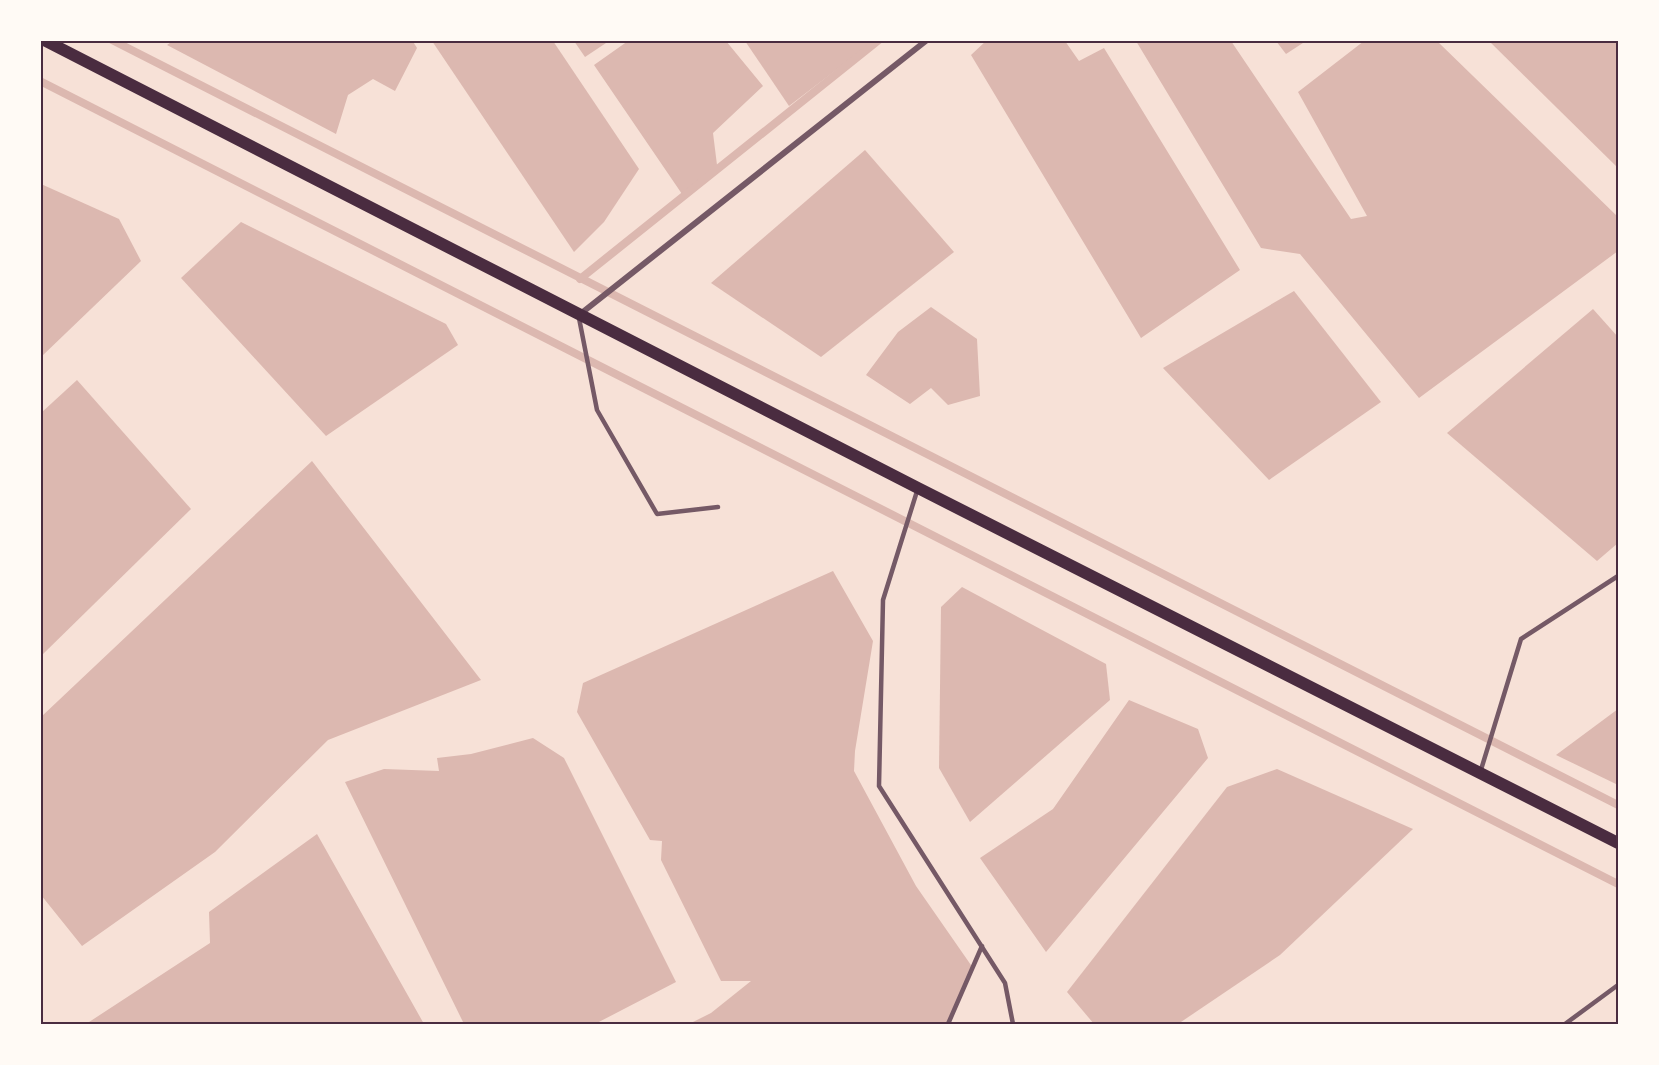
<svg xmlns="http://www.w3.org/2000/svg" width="1659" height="1065" font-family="Montserrat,sans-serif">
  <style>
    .water { fill: #dcb8b0 }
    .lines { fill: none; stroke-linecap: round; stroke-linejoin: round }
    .stream { stroke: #dcb8b0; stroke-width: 8 }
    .service { stroke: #755966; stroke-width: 4.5 }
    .minor { stroke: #755966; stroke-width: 6 }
    .secondary { stroke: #4a2c40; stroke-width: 12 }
    .neatline { fill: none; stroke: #4a2c40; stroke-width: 2 }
  </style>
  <rect width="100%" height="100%" fill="#f7e1d7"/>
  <g class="water">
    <path d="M 174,40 L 412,40 L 417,48 L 395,91 L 373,79 L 348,95 L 336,134 L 167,45 Z"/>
    <path d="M 987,40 L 1065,41 L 1079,61 L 1104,48 L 1240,270 L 1141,338 L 971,55 Z"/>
    <path d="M 432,41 L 553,41 L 639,169 L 604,222 L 574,252 Z"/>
    <path d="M 574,41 L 609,41 L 585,57 Z"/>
    <path d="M 628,41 L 726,41 L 763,86 L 713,133 L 718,173 L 682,194 L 594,65 Z"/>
    <path d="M 745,41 L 874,41 L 789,106 Z"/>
    <path d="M 1136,41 L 1231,41 L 1351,219 L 1367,216 L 1298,92 L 1364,41 L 1437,41 L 1618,217 L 1618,251 L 1419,398 L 1300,254 L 1261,248 Z"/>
    <path d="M 1276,41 L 1306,41 L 1286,54 Z"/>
    <path d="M 1489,41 L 1618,41 L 1618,168 Z"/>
    <path d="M 865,150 L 954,252 L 821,357 L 711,283 Z"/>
    <path d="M 41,184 L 119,219 L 141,261 L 41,357 Z"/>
    <path d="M 241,222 L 446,324 L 458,345 L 326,436 L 181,278 Z"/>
    <path d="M 1294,291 L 1381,402 L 1269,480 L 1163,368 Z"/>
    <path d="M 931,307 L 977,339 L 980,396 L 948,405 L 931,388 L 910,404 L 866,375 L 898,332 Z"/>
    <path d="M 1593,309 L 1618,337 L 1618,543 L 1597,561 L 1447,433 Z"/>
    <path d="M 77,380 L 191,509 L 41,656 L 41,413 Z"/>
    <path d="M 312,461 L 481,680 L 328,740 L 215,852 L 82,946 L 41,895 L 41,717 Z"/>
    <path d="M 833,571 L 873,641 L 855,751 L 854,771 L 916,886 L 973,968 L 950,1024 L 689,1024 L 711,1013 L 751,981 L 721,981 L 661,860 L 662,841 L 650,840 L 577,712 L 583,683 Z"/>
    <path d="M 962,587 L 1106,664 L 1110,700 L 970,822 L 939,768 L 941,607 Z"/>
    <path d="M 1129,700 L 1198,729 L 1208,758 L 1046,952 L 980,858 L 1053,809 Z"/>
    <path d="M 1618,709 L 1618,785 L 1556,755 Z"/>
    <path d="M 533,738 L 564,758 L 676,982 L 595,1024 L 464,1024 L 345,782 L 384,769 L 439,771 L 437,758 L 471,754 Z"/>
    <path d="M 1277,769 L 1413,829 L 1280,955 L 1178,1024 L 1094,1024 L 1067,992 L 1227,787 Z"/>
    <path d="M 317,834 L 424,1024 L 86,1024 L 210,943 L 209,912 Z"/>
  </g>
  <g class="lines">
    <g class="stream">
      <path d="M 112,40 L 1618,805"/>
      <path d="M 40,81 L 1618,884"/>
      <path d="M 580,279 L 879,40"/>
    </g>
    <g class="service">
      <path d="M 579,318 L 597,410 L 657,514 L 718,507"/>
      <path d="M 918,488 L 883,600 L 879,786 L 1005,983 L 1013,1024"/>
      <path d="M 1480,773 L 1521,639 L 1618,576"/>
      <path d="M 948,1024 L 982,946"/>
      <path d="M 1565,1024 L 1618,985"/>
    </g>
    <path class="minor" d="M 579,315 L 927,40"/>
    <path class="secondary" d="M 44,40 L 918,488 L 1618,843"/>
  </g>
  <rect width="1659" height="1065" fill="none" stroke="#fffaf5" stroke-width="84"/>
  <rect x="42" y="42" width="1575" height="981" class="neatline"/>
</svg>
